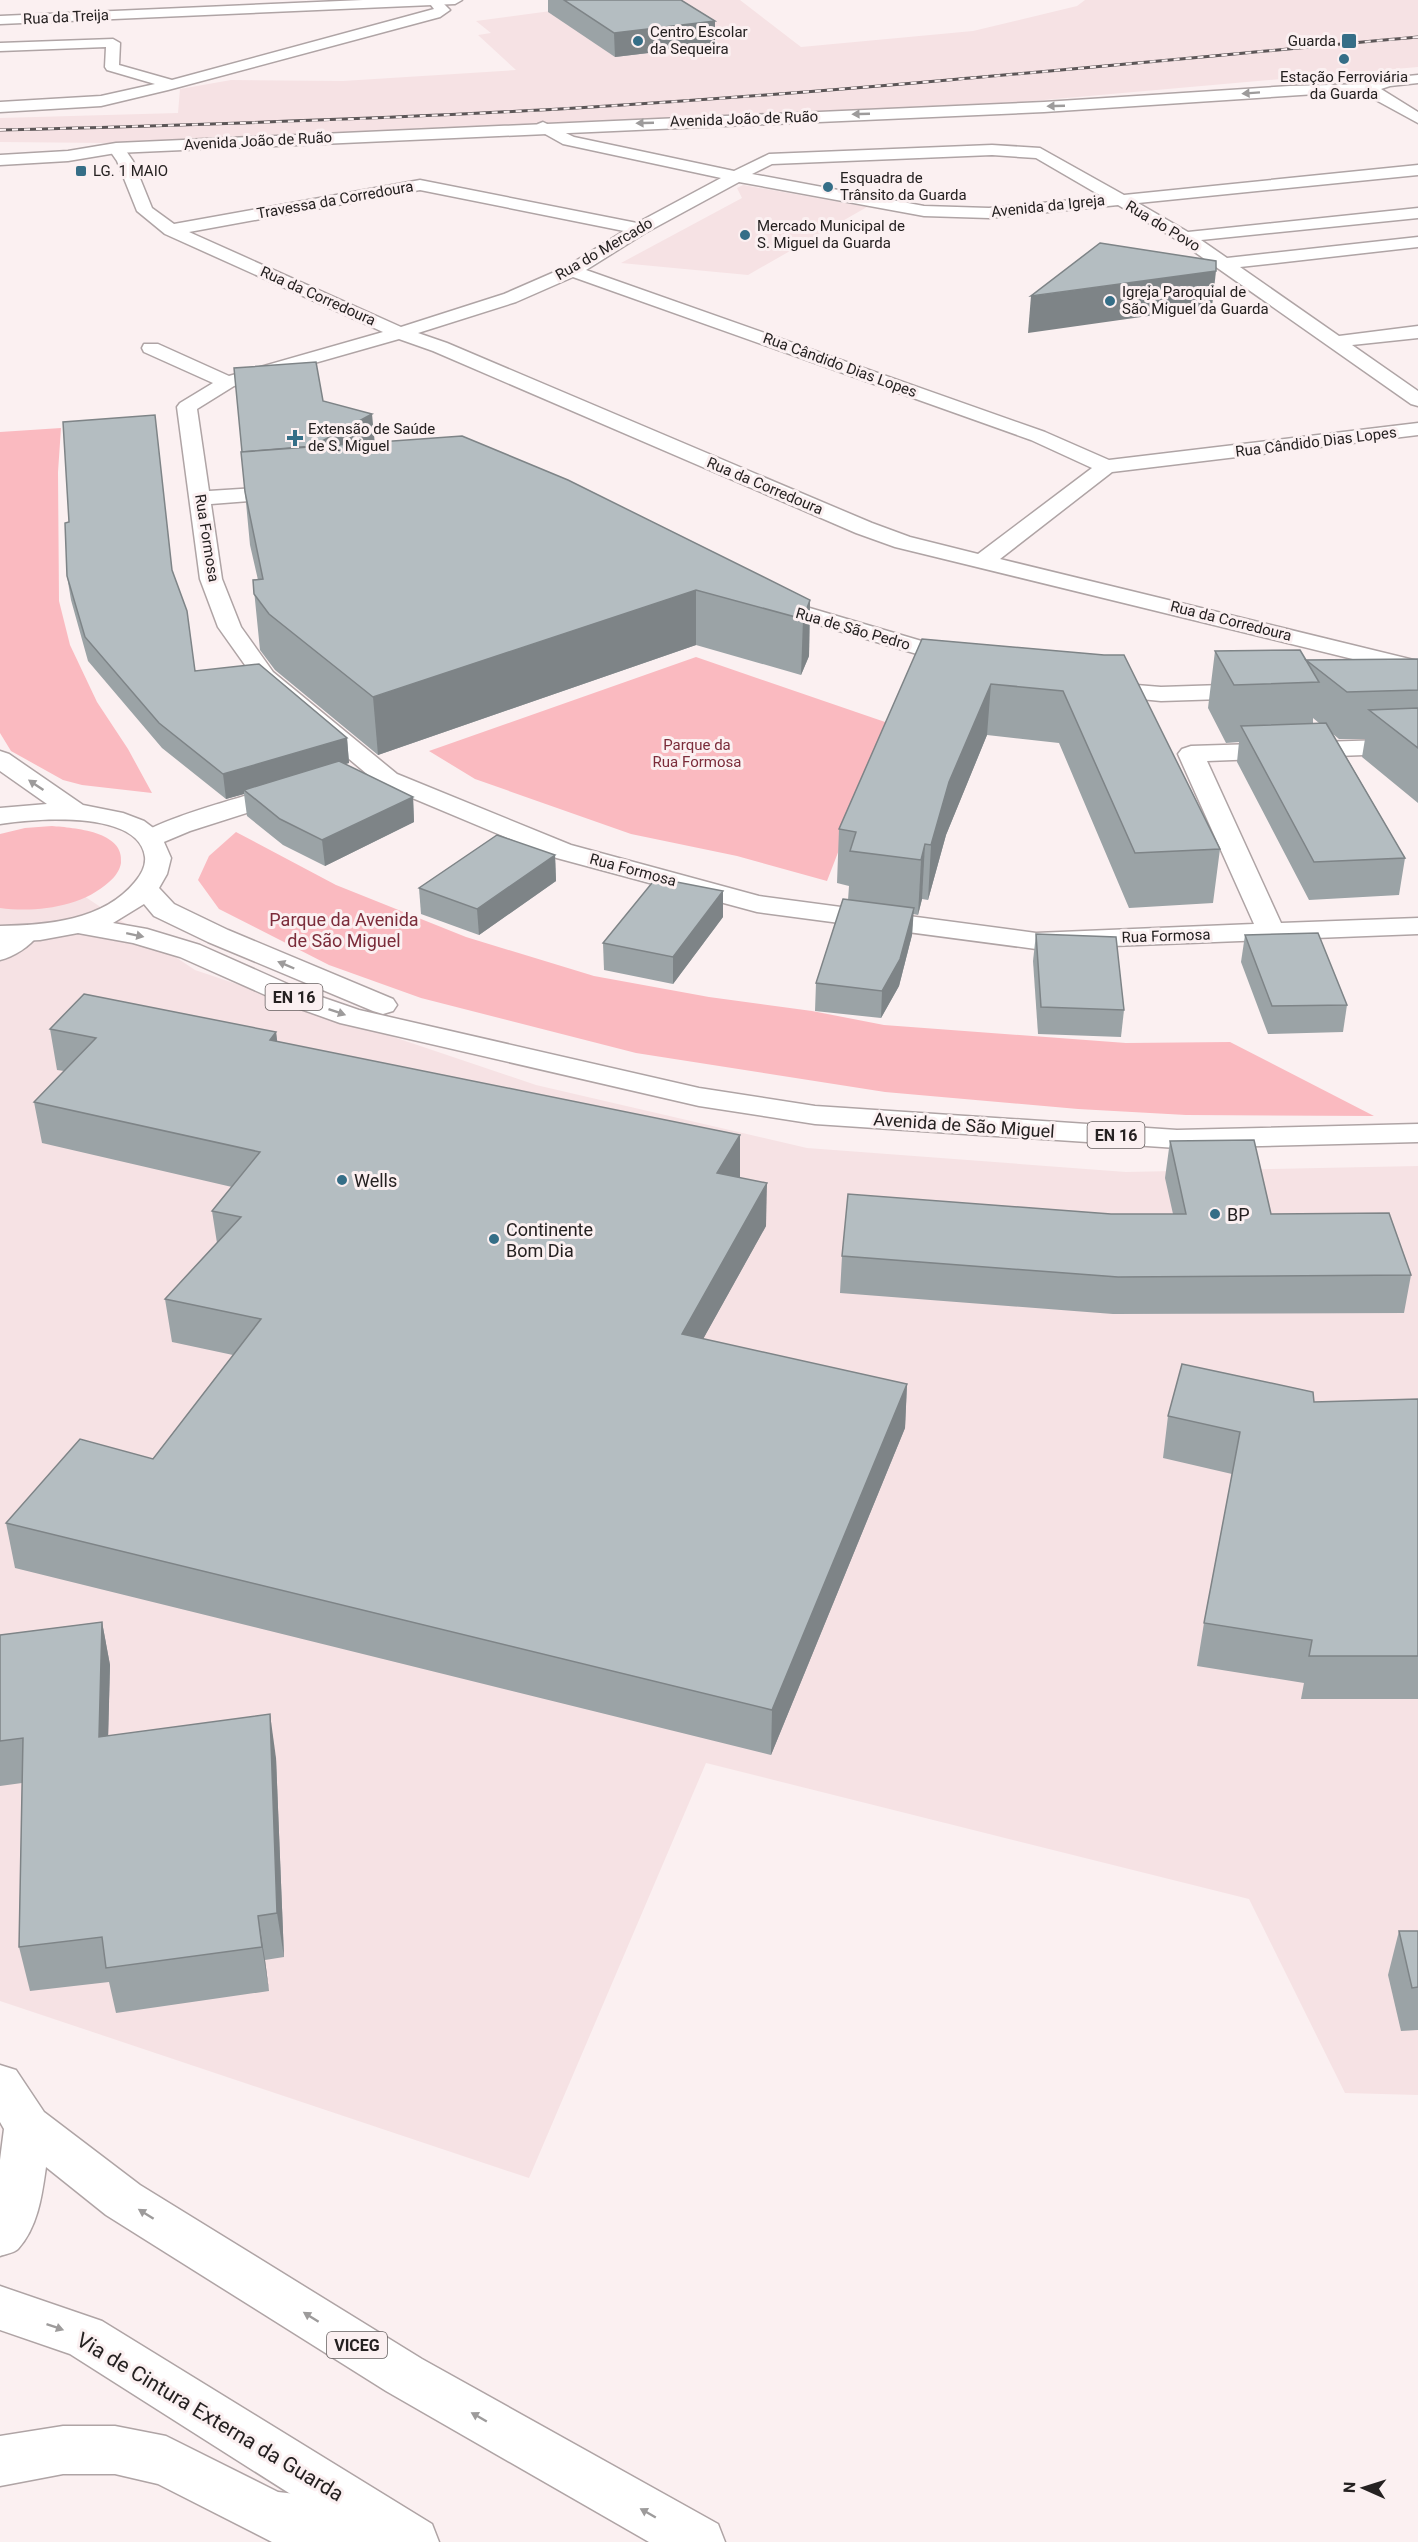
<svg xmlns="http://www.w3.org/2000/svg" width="1418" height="2542" font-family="Roboto,sans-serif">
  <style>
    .built { fill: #f6e2e4 }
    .green { fill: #fabac0 }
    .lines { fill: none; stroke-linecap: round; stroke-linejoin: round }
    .minor-casing { stroke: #afa4a5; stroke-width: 3 }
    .tertiary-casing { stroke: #afa4a5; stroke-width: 3 }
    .secondary-casing { stroke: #afa4a5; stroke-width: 3 }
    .primary-casing { stroke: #afa4a5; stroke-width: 3 }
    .trunk-casing { stroke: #afa4a5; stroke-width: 3 }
    .minor { fill: #fff; fill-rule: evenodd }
    .tertiary { fill: #fff; fill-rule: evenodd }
    .secondary { fill: #fff; fill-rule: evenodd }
    .primary { fill: #fff; fill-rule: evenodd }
    .trunk { fill: #fff; fill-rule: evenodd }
    .rail-casing { stroke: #5c5657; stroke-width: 3 }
    .rail { stroke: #fbf0f1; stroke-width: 2; stroke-dasharray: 6; stroke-linecap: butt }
    .wall { fill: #9ba3a6; fill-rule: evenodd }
    .shaded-wall { fill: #7e8487 }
    .building { fill: #b4bdc1; stroke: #7e8487; stroke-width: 1.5 }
    .oneway { fill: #9d9b9b }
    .poi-dot { fill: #356e87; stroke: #fbf0f1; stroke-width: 2 }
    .labels { text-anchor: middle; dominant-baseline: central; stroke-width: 6; stroke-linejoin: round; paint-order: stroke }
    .far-street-label { font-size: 15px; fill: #252121; stroke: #fbf0f1 }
    .far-poi-label { font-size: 15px; fill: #252121; stroke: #fbf0f1; text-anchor: start }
    .far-park-label { font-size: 15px; fill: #7b2c3a; stroke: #fbf0f1 }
    .shield { fill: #fbf0f1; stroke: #655f5f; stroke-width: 1.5 }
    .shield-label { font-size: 16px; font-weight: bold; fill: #252121 }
    .park-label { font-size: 18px; fill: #7b2c3a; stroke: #fbf0f1 }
    .street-label { font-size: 18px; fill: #252121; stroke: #fbf0f1 }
    .poi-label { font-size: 18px; fill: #252121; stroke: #fbf0f1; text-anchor: start }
    .near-street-label { font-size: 21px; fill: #252121; stroke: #fbf0f1 }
  </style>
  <rect width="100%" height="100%" fill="#fbf0f1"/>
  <g class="built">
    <path d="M 594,0 L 740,0 L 801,47 L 973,31 L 1077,6 L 1085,0 L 1418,0 L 1418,67 L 1021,102 L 110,143 L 0,142 L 0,118 L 178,113 L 180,89 L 231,80 L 343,81 L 516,70 L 478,35 L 491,33 L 476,21 L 588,6 Z"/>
    <path d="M 743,185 L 867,207 L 748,275 L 621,263 L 742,198 L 737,188 Z"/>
    <path d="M 0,840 L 195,970 L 536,1085 L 807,1148 L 1126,1172 L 1418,1166 L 1418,2095 L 1345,2093 L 1249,1899 L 706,1763 L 529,2178 L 0,2001 Z"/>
  </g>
  <g class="green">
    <path d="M 61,428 L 58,472 L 59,601 L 70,645 L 97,702 L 128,749 L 152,793 L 82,785 L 63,780 L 11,751 L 0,733 L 0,432 Z"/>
    <path d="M 696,657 L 888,723 L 827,881 L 737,856 L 631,834 L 475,779 L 429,751 Z"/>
    <path d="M 52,826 C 74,828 125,831 121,863 C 120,870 115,877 109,882 C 82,907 35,913 0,908 L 0,834 L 25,828 Z"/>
    <path d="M 236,832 L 336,885 L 466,937 L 594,976 L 709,997 L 812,1011 L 884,1025 L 1126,1043 L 1230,1042 L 1374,1116 L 1186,1115 L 1078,1109 L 885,1092 L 636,1053 L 421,998 L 329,965 L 219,909 L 198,880 L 209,856 Z"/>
  </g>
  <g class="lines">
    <defs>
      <g id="minor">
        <path d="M 427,0 L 440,0 L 450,10 L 440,17 L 168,90 L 101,106 L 0,112 L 0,102 L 101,96 L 155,84 L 107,70 L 105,67 L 106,47 L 0,51 L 0,43 L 113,39 L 120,43 L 119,65 L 172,80 L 434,9 Z"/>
        <path d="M 543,122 L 574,137 L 734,171 L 769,154 L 992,145 L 1040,148 L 1124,195 L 1418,165 L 1418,175 L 1138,203 L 1188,232 L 1418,208 L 1418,218 L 1201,240 L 1227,258 L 1418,237 L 1418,247 L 1240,267 L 1339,336 L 1418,326 L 1418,338 L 1352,345 L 1418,391 L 1418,406 L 1411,404 L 1179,241 L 1118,205 L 989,218 L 924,216 L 739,182 L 645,233 L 586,270 L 1045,432 L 1109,460 L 1418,423 L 1418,435 L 1112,472 L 1000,559 L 1418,661 L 1418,675 L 895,547 L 856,533 L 433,351 L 399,339 L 234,386 L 197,409 L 209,491 L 288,486 L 295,488 L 299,492 L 295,496 L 288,498 L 211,504 L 222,579 L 241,627 L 273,672 L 397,774 L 571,845 L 759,896 L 1036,933 L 1254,924 L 1178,754 L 1182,749 L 1191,746 L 1418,739 L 1418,753 L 1207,761 L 1281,923 L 1418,918 L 1418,934 L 1036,949 L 757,912 L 553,857 L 379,784 L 257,682 L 218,627 L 200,579 L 177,407 L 180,403 L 213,383 L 144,352 L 142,348 L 144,344 L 158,344 L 229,376 L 383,332 L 165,234 L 137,211 L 117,161 L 108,148 L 110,145 L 122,145 L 133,161 L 152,208 L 174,224 L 420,180 L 637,223 L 721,178 L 563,144 L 538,130 L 535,127 L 538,124 ZM 992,155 L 1036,158 L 1103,197 L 989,208 L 924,206 L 752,174 L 772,164 ZM 420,190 L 624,231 L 566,267 L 504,294 L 401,327 L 189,232 ZM 573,277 L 1031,440 L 1092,468 L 978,554 L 910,537 L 872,523 L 447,343 L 418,333 L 516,302 Z"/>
        <path d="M 769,596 L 969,655 L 973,660 L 969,665 L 961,667 L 761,608 L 758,603 L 761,598 Z"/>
        <path d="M 1099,682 L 1161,687 L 1254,684 L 1263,686 L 1266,691 L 1263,696 L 1254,698 L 1161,701 L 1090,694 L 1087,689 L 1090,684 Z"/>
        <path d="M 288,784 L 297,787 L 301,792 L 297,797 L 190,831 L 159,844 L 150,846 L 141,844 L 137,838 C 149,821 262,791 288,784 Z"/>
        <path d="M 25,926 L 35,928 L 39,934 C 30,946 14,957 0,960 L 0,939 L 15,928 Z"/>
      </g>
      <path id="tertiary" d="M 363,0 L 462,0 L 455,4 L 0,24 L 0,16 Z"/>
      <g id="secondary">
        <path d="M 1418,75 L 1418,83 L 1390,86 L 1381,89 L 1418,112 L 1418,123 L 1374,99 L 1368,93 L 1331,93 L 1044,112 L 116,153 L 68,161 L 0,165 L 0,155 L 68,151 L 116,143 L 1044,102 L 1290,86 L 1370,84 L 1387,78 Z"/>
        <path d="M 63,2426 L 115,2426 L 166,2436 L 278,2492 L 384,2504 L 403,2512 L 410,2530 L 405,2542 L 272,2542 L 158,2484 L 115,2474 L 63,2474 L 0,2486 L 0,2436 Z"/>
      </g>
      <path id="primary" d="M 0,751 L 9,754 L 83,805 L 123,813 L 144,821 L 160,833 L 171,858 L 167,874 L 159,888 L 174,904 L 228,930 L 393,999 L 397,1005 L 393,1011 L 383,1014 L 373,1011 L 208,942 L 154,916 L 144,904 L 113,923 L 147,929 L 200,945 L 301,990 L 359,1010 L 699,1088 L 815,1106 L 1177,1130 L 1418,1124 L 1418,1142 L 1177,1148 L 815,1124 L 699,1106 L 340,1023 L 281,1002 L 180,957 L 133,943 L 78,933 L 40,940 L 0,942 L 0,926 C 47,925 103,921 135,882 C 141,875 146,866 145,857 C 139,809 32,819 0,824 L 0,808 L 47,804 L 0,771 Z"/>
      <g id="trunk">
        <path d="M 0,2065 L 16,2070 L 44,2112 L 140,2185 L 422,2359 L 718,2524 L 725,2542 L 649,2542 L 386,2391 L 106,2215 L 46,2167 C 42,2195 38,2227 18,2249 C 14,2253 5,2254 0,2256 L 0,2160 L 4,2129 L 0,2122 Z"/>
        <path d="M 0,2286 L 102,2321 L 432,2524 L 439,2542 L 366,2542 L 70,2354 L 0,2330 Z"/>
      </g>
    </defs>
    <use href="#minor" class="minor-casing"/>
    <use href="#tertiary" class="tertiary-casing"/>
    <use href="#secondary" class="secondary-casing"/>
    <use href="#primary" class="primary-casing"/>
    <use href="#trunk" class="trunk-casing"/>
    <use href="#minor" class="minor"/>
    <use href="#tertiary" class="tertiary"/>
    <use href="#secondary" class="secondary"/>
    <use href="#primary" class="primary"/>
    <use href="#trunk" class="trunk"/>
    <defs>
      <path id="rail" d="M 0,130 C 198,125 395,119 592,107 C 868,90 1143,62 1418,37"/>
    </defs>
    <use href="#rail" class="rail-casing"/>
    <use href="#rail" class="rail"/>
  </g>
  <g class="wall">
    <path d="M 548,0 L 681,0 L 715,21 L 715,45 L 615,57 L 548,12 Z"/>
    <path d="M 323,401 L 374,442 L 810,600 L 809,656 L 801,675 L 696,645 L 378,755 L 275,670 L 260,650 L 253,580 L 258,580 L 250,545 L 245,492 Z"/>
    <path d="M 173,572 L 195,671 L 347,738 L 349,763 L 345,764 L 413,797 L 414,822 L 325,866 L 283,845 L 247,816 L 244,794 L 226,799 L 162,748 L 88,661 L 71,600 L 67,576 Z"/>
    <path d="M 922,639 L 1104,655 L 1220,849 L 1213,903 L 1129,908 L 1059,743 L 987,735 L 946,835 L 928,900 L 922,899 L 918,915 L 913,914 L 912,935 L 899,986 L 881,1018 L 815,1011 L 816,983 L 848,900 L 849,886 L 837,883 L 839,829 Z"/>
    <path d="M 1215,651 L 1306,661 L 1418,659 L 1418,803 L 1362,757 L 1365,739 L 1339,739 L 1333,734 L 1405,858 L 1399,895 L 1309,900 L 1237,762 L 1239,742 L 1226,743 L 1208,708 ZM 1313,718 L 1319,723 L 1313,723 Z"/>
    <path d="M 555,855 L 556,881 L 479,935 L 421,914 L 419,888 Z"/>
    <path d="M 723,917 L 673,984 L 604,970 L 603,943 Z"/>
    <path d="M 1036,934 L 1124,1010 L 1121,1037 L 1038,1034 L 1033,961 Z"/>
    <path d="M 1245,935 L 1347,1005 L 1343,1032 L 1268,1034 L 1241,962 Z"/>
    <path d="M 50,1029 L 276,1032 L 277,1041 L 740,1177 L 766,1226 L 703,1339 L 907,1384 L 905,1428 L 771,1755 L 15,1568 L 6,1523 L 153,1459 L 233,1355 L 172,1342 L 165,1299 L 217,1243 L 212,1211 L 232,1187 L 42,1143 L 34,1102 L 64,1071 L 57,1070 Z"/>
    <path d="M 1170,1141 L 1271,1214 L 1411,1275 L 1404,1313 L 1113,1314 L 840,1293 L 842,1256 L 1111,1214 L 1173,1214 L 1165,1178 Z"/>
    <path d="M 1418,1399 L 1418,1699 L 1301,1699 L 1304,1683 L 1197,1666 L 1204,1623 L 1232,1474 L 1163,1458 L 1168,1416 L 1314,1402 Z"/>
    <path d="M 102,1622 L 110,1665 L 108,1736 L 276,1758 L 284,1957 L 265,1960 L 269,1991 L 116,2013 L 109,1982 L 30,1991 L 19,1947 L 22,1783 L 0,1786 L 0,1635 Z"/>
    <path d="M 1399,1931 L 1418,1931 L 1418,2030 L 1401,2031 L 1388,1975 Z"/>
  </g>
  <g class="shaded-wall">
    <path d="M 715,21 L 715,45 L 615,57 L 614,33 Z"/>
    <path d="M 1216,271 L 1212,307 L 1028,333 L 1031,296 Z"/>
    <path d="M 372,414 L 375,445 L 307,450 Z"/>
    <path d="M 696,590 L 696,645 L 378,755 L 373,697 Z"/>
    <path d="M 810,600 L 809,656 L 801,675 L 803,619 Z"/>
    <path d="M 991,684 L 987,735 L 946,835 L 928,900 L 931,845 L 949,782 Z"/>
    <path d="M 347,738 L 349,763 L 248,793 L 244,790 L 244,794 L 226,799 L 223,774 Z"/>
    <path d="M 413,797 L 414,822 L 325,866 L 322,840 Z"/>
    <path d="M 925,844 L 922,899 L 918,915 L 921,860 Z"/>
    <path d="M 555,855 L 556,881 L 479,935 L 477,909 Z"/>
    <path d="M 723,891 L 723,917 L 673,984 L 673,957 Z"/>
    <path d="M 914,908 L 912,935 L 899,986 L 881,1018 L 882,991 Z"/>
    <path d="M 276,1032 L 281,1073 L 270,1040 Z"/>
    <path d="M 740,1135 L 740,1177 L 717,1215 L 717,1173 Z"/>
    <path d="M 767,1183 L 766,1226 L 682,1377 L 682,1334 Z"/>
    <path d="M 907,1384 L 905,1428 L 771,1755 L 772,1710 Z"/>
    <path d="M 102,1622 L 110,1665 L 107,1781 L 99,1737 Z"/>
    <path d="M 270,1714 L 276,1758 L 284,1957 L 277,1913 Z"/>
    <path d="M 258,1916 L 265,1960 L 269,1991 L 262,1947 Z"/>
  </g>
  <g class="building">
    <path d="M 564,0 L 681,0 L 715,21 L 614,33 Z"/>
    <path d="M 1100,243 L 1216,261 L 1216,271 L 1031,296 Z"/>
    <path d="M 316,362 L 323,401 L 372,414 L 313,446 L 242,452 L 234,368 Z"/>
    <path d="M 155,415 L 172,570 L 187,611 L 195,671 L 259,664 L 347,738 L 223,774 L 159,723 L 85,637 L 67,576 L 65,523 L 69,522 L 63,422 Z"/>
    <path d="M 462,436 L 568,480 L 810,600 L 803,619 L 696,590 L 373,697 L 269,614 L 254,594 L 253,580 L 263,579 L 245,492 L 241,452 Z"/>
    <path d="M 922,639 L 1104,655 L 1124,655 L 1220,849 L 1135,853 L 1063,691 L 991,684 L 949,782 L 931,845 L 925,844 L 921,860 L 850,851 L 856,832 L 839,829 Z"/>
    <path d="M 1300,650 L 1319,682 L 1234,685 L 1215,651 Z"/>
    <path d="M 1418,659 L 1418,690 L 1347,692 L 1306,660 Z"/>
    <path d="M 1418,708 L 1418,748 L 1369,710 Z"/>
    <path d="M 1326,723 L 1405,858 L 1314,862 L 1241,726 Z"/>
    <path d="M 339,761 L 413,797 L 322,840 L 280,819 L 244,790 Z"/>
    <path d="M 497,835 L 555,855 L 477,909 L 419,888 Z"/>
    <path d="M 656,878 L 723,891 L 673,957 L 603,943 Z"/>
    <path d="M 843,899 L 914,908 L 900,959 L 882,991 L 816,983 Z"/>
    <path d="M 1318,933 L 1347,1005 L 1272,1006 L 1245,935 Z"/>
    <path d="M 1036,934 L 1116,937 L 1124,1010 L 1041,1007 Z"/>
    <path d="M 84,994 L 276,1032 L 270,1040 L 740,1135 L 717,1173 L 767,1183 L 682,1334 L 907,1384 L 772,1710 L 6,1523 L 80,1439 L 153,1459 L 261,1319 L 165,1299 L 241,1217 L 212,1211 L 260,1152 L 34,1102 L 96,1038 L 50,1029 Z"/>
    <path d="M 1254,1140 L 1271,1214 L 1389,1213 L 1411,1275 L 1118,1277 L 842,1256 L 848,1194 L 1111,1214 L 1186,1214 L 1170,1141 Z"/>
    <path d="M 1182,1364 L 1313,1392 L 1314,1402 L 1418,1399 L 1418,1656 L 1309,1656 L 1312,1640 L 1204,1623 L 1240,1432 L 1168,1416 Z"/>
    <path d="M 102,1622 L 99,1737 L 270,1714 L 277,1913 L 258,1916 L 262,1947 L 106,1968 L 102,1937 L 19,1947 L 23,1738 L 0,1741 L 0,1635 Z"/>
    <path d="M 1399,1931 L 1418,1931 L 1418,1987 L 1412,1988 Z"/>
  </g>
  <defs><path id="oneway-solid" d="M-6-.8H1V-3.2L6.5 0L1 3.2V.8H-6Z" transform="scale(1.5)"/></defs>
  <g class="oneway">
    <use href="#oneway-solid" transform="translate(1251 93) rotate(176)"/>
    <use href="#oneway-solid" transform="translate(1056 106) rotate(178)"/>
    <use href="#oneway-solid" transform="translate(861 114) rotate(178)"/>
    <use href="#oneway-solid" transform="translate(645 123) rotate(178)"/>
    <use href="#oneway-solid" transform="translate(36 785) rotate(-146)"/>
    <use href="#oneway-solid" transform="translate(135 935) rotate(12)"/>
    <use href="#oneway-solid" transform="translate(286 965) rotate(-157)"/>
    <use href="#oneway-solid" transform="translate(337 1012) rotate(19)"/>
    <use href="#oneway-solid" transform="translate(146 2214) rotate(-148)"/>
    <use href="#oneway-solid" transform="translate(311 2317) rotate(-148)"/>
    <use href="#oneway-solid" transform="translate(55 2327) rotate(19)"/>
    <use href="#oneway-solid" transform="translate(479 2417) rotate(-150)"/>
    <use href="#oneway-solid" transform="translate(648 2513) rotate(-150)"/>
  </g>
  <g class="poi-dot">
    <circle cx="638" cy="41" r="6"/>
    <rect x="1341" y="33" width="16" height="16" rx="3"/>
    <circle cx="1344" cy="59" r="6"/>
    <rect x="75" y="165" width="12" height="12" rx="3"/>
    <circle cx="828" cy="187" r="6"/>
    <circle cx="745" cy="235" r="6"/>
    <circle cx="1110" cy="301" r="6"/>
    <path d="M292 429h6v6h6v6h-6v6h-6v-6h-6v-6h6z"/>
    <circle cx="342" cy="1180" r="6"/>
    <circle cx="1215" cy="1214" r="6"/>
    <circle cx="494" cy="1239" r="6"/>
  </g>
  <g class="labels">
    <g class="far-street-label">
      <text transform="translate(66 17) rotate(-3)">Rua da Treija</text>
      <text transform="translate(744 119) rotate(-2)">Avenida João de Ruão</text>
      <text transform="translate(258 141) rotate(-3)">Avenida João de Ruão</text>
      <text transform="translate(335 200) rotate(-10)">Travessa da Corredoura</text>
      <text transform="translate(1048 206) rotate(-6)">Avenida da Igreja</text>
      <text transform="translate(1163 226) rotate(31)">Rua do Povo</text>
      <text transform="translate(604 249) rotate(-30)">Rua do Mercado</text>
      <text transform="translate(318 296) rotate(24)">Rua da Corredoura</text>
      <text transform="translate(840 365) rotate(20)">Rua Cândido Dias Lopes</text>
      <text transform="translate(1316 442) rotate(-7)">Rua Cândido Dias Lopes</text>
      <text transform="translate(765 486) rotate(23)">Rua da Corredoura</text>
      <text transform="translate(207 538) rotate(81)">Rua Formosa</text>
      <text transform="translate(1231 621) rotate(14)">Rua da Corredoura</text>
      <text transform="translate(853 629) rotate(16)">Rua de São Pedro</text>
      <text transform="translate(633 870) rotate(15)">Rua Formosa</text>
      <text transform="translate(1166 936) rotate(-2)">Rua Formosa</text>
    </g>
    <g class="far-poi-label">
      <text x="650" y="32">Centro Escolar<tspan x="650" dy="17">da Sequeira</tspan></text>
      <text x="1336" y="41" text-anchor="end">Guarda</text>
      <text x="1344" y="77" text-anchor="middle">Estação Ferroviária<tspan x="1344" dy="17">da Guarda</tspan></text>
      <text x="93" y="171">LG. 1 MAIO</text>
      <text x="840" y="178">Esquadra de<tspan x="840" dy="17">Trânsito da Guarda</tspan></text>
      <text x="757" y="226">Mercado Municipal de<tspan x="757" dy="17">S. Miguel da Guarda</tspan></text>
      <text x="1122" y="292">Igreja Paroquial de<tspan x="1122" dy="17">São Miguel da Guarda</tspan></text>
      <text x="308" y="429">Extensão de Saúde<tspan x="308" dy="17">de S. Miguel</tspan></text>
    </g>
    <g class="far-park-label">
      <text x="697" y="745">Parque da<tspan x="697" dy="17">Rua Formosa</tspan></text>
    </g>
    <g class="shield">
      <rect x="265.5" y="984" width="57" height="26" rx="4.5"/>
      <rect x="1087.5" y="1122" width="57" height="26" rx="4.5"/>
      <rect x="327" y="2332" width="60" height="26" rx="4.5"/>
    </g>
    <g class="shield-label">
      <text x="294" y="997">EN 16</text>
      <text x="1116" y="1135">EN 16</text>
      <text x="357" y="2345">VICEG</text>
    </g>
    <g class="park-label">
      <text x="344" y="919">Parque da Avenida<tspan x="344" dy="21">de São Miguel</tspan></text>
    </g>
    <g class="street-label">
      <text transform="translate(964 1125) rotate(4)">Avenida de São Miguel</text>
    </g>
    <g class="poi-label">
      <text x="354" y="1180">Wells</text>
      <text x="1227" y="1214">BP</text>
      <text x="506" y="1229">Continente<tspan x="506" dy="21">Bom Dia</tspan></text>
    </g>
    <g class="near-street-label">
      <text transform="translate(210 2417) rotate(31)">Via de Cintura Externa da Guarda</text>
    </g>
  </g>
  <g transform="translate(1364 2488) rotate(273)" stroke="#fbf0f1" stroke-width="4.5" paint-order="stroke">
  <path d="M0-4.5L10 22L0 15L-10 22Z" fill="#252121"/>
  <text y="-9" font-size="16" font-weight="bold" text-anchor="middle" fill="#252121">N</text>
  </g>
</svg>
